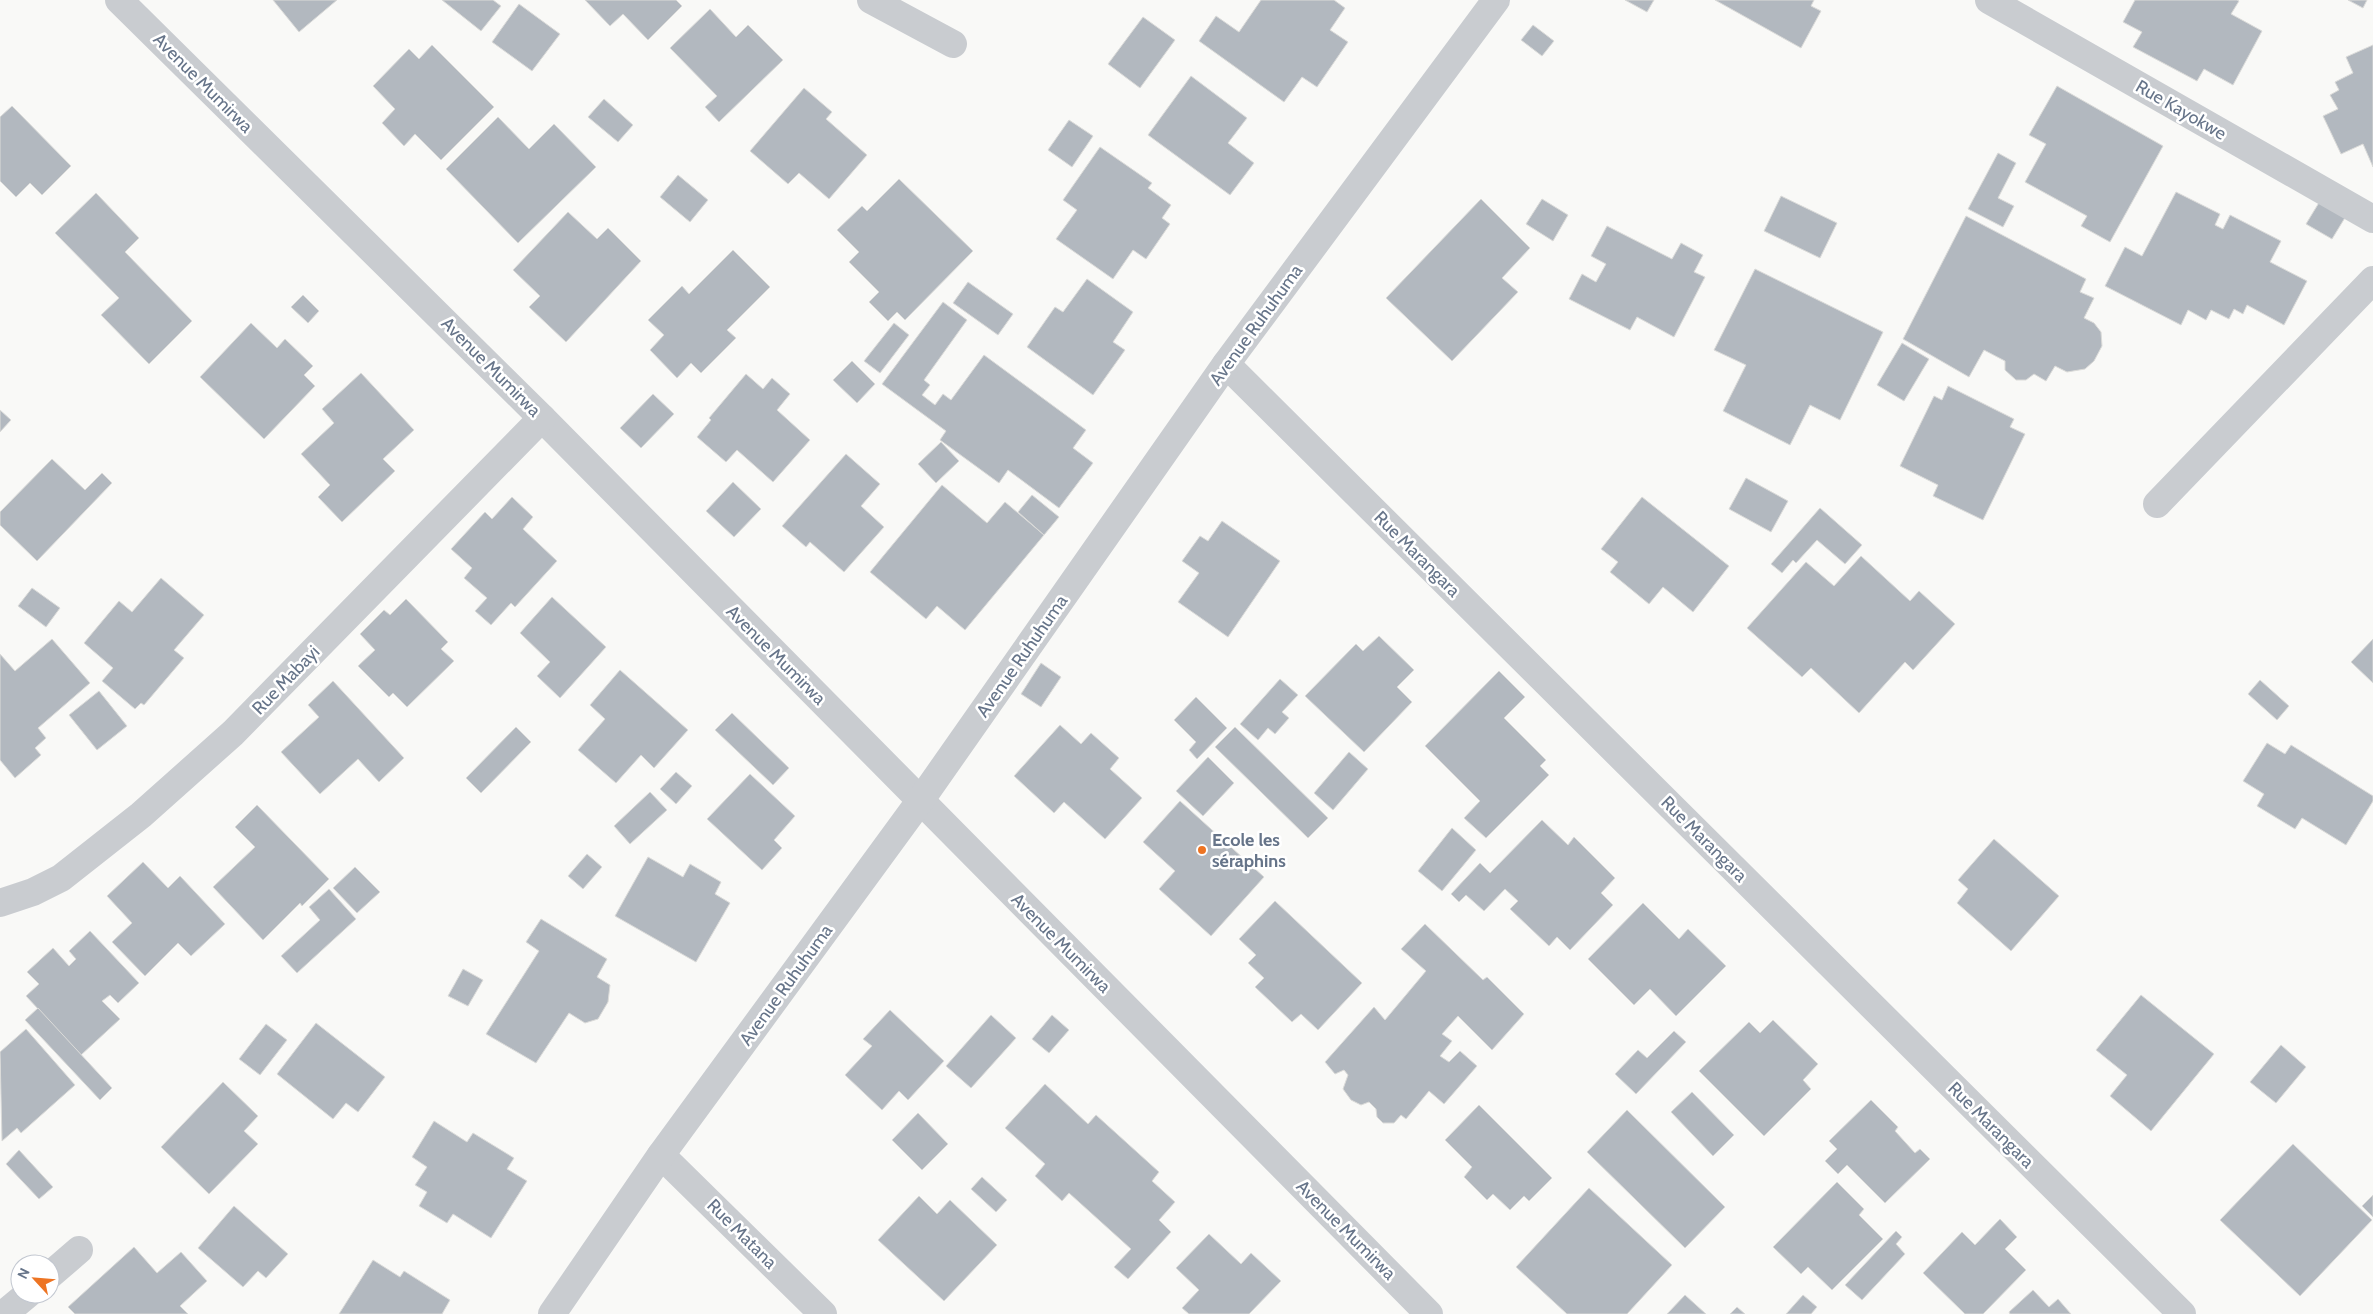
<svg xmlns="http://www.w3.org/2000/svg" width="2373" height="1314" font-family="Cabin,sans-serif">
  <style>
    .building { fill: #b2b8bf; stroke: #dbdbd9 }
    .lines { fill: none; stroke-linecap: round; stroke-linejoin: round }
    .minor { stroke: #c9ccd0; stroke-width: 28 }
    .poi-dot { fill: #ed7423; stroke: #fff; stroke-width: 2 }
    .labels { text-anchor: middle; dominant-baseline: central; stroke-width: 5; stroke-linejoin: round; paint-order: stroke }
    .street-label { font-size: 18px; fill: #667489; stroke: #fff }
    .poi-label { font-size: 18px; font-weight: bold; fill: #667489; stroke: #fff; text-anchor: start }
  </style>
  <rect width="100%" height="100%" fill="#f9f9f7"/>
  <g class="building">
    <path d="M 273,0 L 337,0 L 299,32 Z"/>
    <path d="M 442,0 L 493,0 L 501,6 L 481,31 Z"/>
    <path d="M 585,0 L 676,0 L 682,6 L 648,40 L 623,14 L 610,26 Z"/>
    <path d="M 1261,0 L 1334,0 L 1345,8 L 1330,30 L 1348,42 L 1317,87 L 1302,77 L 1284,102 L 1199,41 L 1216,16 L 1239,32 Z"/>
    <path d="M 1625,0 L 1654,0 L 1647,12 Z"/>
    <path d="M 1715,0 L 1814,0 L 1811,6 L 1821,11 L 1801,48 Z"/>
    <path d="M 2135,0 L 2237,0 L 2239,1 L 2231,14 L 2262,31 L 2233,85 L 2204,69 L 2197,81 L 2133,47 L 2142,32 L 2123,22 Z"/>
    <path d="M 2348,0 L 2367,0 L 2363,8 Z"/>
    <path d="M 519,4 L 560,34 L 532,71 L 492,42 Z"/>
    <path d="M 710,9 L 736,37 L 748,25 L 783,60 L 719,122 L 705,107 L 717,96 L 670,48 Z"/>
    <path d="M 1143,17 L 1175,40 L 1140,88 L 1108,64 Z"/>
    <path d="M 1533,25 L 1554,41 L 1542,56 L 1521,40 Z"/>
    <path d="M 432,45 L 494,107 L 441,160 L 415,134 L 404,146 L 382,123 L 395,109 L 373,86 L 409,49 L 419,59 Z"/>
    <path d="M 2373,45 L 2373,167 L 2363,144 L 2341,154 L 2323,116 L 2338,109 L 2330,95 L 2339,90 L 2335,82 L 2353,73 L 2346,57 Z"/>
    <path d="M 1191,76 L 1247,118 L 1228,143 L 1254,163 L 1230,195 L 1148,135 Z"/>
    <path d="M 2057,86 L 2163,146 L 2110,242 L 2081,226 L 2087,216 L 2025,182 L 2046,144 L 2029,135 Z"/>
    <path d="M 804,88 L 832,112 L 826,119 L 867,155 L 829,199 L 799,173 L 788,184 L 750,151 Z"/>
    <path d="M 604,99 L 633,125 L 618,142 L 588,117 Z"/>
    <path d="M 12,106 L 71,166 L 42,195 L 30,183 L 16,197 L 0,181 L 0,117 Z"/>
    <path d="M 498,117 L 529,149 L 554,124 L 596,167 L 518,243 L 446,169 Z"/>
    <path d="M 1069,120 L 1093,136 L 1072,167 L 1048,150 Z"/>
    <path d="M 1100,147 L 1152,183 L 1148,188 L 1171,205 L 1162,218 L 1170,224 L 1146,259 L 1133,250 L 1113,279 L 1056,239 L 1077,210 L 1063,200 Z"/>
    <path d="M 1998,153 L 2016,163 L 1998,198 L 2014,206 L 2003,227 L 1968,209 Z"/>
    <path d="M 678,175 L 708,200 L 690,222 L 660,197 Z"/>
    <path d="M 899,179 L 973,251 L 905,320 L 897,312 L 888,321 L 869,302 L 879,292 L 849,262 L 859,252 L 837,230 L 862,206 L 867,211 Z"/>
    <path d="M 2176,192 L 2220,214 L 2215,225 L 2223,229 L 2230,215 L 2281,241 L 2270,262 L 2307,281 L 2284,325 L 2247,305 L 2243,314 L 2234,309 L 2229,319 L 2211,310 L 2206,320 L 2188,310 L 2181,325 L 2105,286 L 2125,247 L 2142,256 Z"/>
    <path d="M 96,193 L 139,238 L 125,252 L 192,321 L 149,364 L 101,315 L 119,298 L 55,233 Z"/>
    <path d="M 1781,196 L 1837,223 L 1820,258 L 1764,231 Z"/>
    <path d="M 1481,199 L 1530,248 L 1502,278 L 1518,292 L 1452,361 L 1386,298 Z"/>
    <path d="M 1542,199 L 1568,215 L 1553,241 L 1526,224 Z"/>
    <path d="M 2320,201 L 2346,216 L 2332,239 L 2306,224 Z"/>
    <path d="M 568,212 L 597,239 L 608,228 L 641,261 L 566,342 L 529,307 L 540,296 L 513,270 Z"/>
    <path d="M 1966,216 L 2086,279 L 2080,292 L 2094,298 L 2084,318 L 2094,323 L 2101,332 L 2102,346 L 2094,361 L 2085,369 L 2067,372 L 2055,366 L 2046,381 L 2034,374 L 2026,380 L 2016,380 L 2005,370 L 2005,361 L 1984,350 L 1969,377 L 1903,339 Z"/>
    <path d="M 1607,226 L 1672,259 L 1681,243 L 1703,255 L 1694,272 L 1705,277 L 1674,337 L 1637,317 L 1630,330 L 1569,299 L 1582,274 L 1596,282 L 1606,264 L 1591,256 Z"/>
    <path d="M 733,250 L 770,287 L 727,330 L 736,338 L 701,373 L 691,363 L 677,378 L 650,350 L 664,335 L 648,320 L 682,286 L 689,294 Z"/>
    <path d="M 1755,269 L 1883,332 L 1840,420 L 1810,405 L 1790,445 L 1723,411 L 1746,365 L 1714,350 Z"/>
    <path d="M 1087,279 L 1133,312 L 1113,342 L 1125,350 L 1093,395 L 1027,347 L 1055,307 L 1063,312 Z"/>
    <path d="M 968,282 L 1013,314 L 998,335 L 953,303 Z"/>
    <path d="M 303,295 L 319,311 L 308,323 L 291,307 Z"/>
    <path d="M 943,302 L 967,320 L 924,380 L 930,385 L 922,395 L 935,405 L 943,394 L 951,400 L 984,355 L 1086,430 L 1073,448 L 1093,463 L 1059,508 L 1008,470 L 999,483 L 940,440 L 946,431 L 882,384 Z"/>
    <path d="M 251,323 L 277,348 L 285,339 L 313,366 L 304,375 L 315,386 L 264,439 L 200,377 Z"/>
    <path d="M 894,323 L 909,335 L 880,373 L 864,361 Z"/>
    <path d="M 1902,343 L 1929,359 L 1904,401 L 1877,385 Z"/>
    <path d="M 852,361 L 875,384 L 857,403 L 833,380 Z"/>
    <path d="M 361,373 L 414,430 L 383,459 L 395,471 L 342,522 L 318,497 L 330,485 L 301,454 L 334,423 L 322,409 Z"/>
    <path d="M 746,374 L 763,389 L 772,378 L 790,394 L 777,410 L 810,440 L 773,482 L 737,450 L 726,462 L 697,437 L 711,420 L 709,418 Z"/>
    <path d="M 1948,386 L 2014,419 L 2010,427 L 2025,434 L 1983,520 L 1933,496 L 1938,485 L 1900,466 L 1934,396 L 1942,400 Z"/>
    <path d="M 653,394 L 674,414 L 641,448 L 620,428 Z"/>
    <path d="M 0,410 L 11,420 L 0,432 Z"/>
    <path d="M 941,442 L 959,461 L 936,483 L 918,464 Z"/>
    <path d="M 846,454 L 880,484 L 861,506 L 884,527 L 844,572 L 810,542 L 806,547 L 782,526 Z"/>
    <path d="M 52,459 L 85,490 L 102,473 L 112,483 L 37,561 L 0,525 L 0,512 Z"/>
    <path d="M 1746,478 L 1788,501 L 1771,532 L 1729,509 Z"/>
    <path d="M 733,482 L 761,509 L 734,537 L 706,511 Z"/>
    <path d="M 942,485 L 987,523 L 1005,502 L 1044,535 L 965,630 L 937,606 L 926,619 L 870,572 Z"/>
    <path d="M 1032,495 L 1059,517 L 1044,535 L 1018,512 Z"/>
    <path d="M 512,497 L 533,517 L 523,529 L 557,561 L 515,607 L 511,603 L 491,625 L 475,611 L 487,598 L 464,578 L 472,568 L 451,549 L 485,512 L 492,519 Z"/>
    <path d="M 1642,497 L 1729,566 L 1693,612 L 1663,587 L 1649,604 L 1610,572 L 1618,562 L 1601,549 Z"/>
    <path d="M 1820,508 L 1862,545 L 1845,564 L 1817,540 L 1796,563 L 1793,560 L 1782,573 L 1771,564 Z"/>
    <path d="M 1222,521 L 1280,561 L 1228,637 L 1178,602 L 1199,573 L 1182,561 L 1200,536 L 1208,541 Z"/>
    <path d="M 1861,556 L 1910,601 L 1919,591 L 1955,624 L 1913,670 L 1905,662 L 1859,713 L 1811,668 L 1802,677 L 1747,628 L 1806,562 L 1834,586 Z"/>
    <path d="M 161,578 L 204,615 L 174,650 L 184,658 L 144,705 L 141,703 L 135,709 L 102,681 L 113,668 L 84,643 L 119,601 L 132,612 Z"/>
    <path d="M 32,588 L 60,608 L 46,627 L 18,606 Z"/>
    <path d="M 552,597 L 606,647 L 560,698 L 537,676 L 550,662 L 520,633 Z"/>
    <path d="M 406,599 L 448,642 L 441,649 L 454,661 L 407,707 L 393,693 L 389,697 L 358,666 L 375,650 L 360,634 L 384,610 L 390,615 Z"/>
    <path d="M 1379,636 L 1414,670 L 1397,687 L 1412,702 L 1364,752 L 1305,696 L 1356,644 L 1363,651 Z"/>
    <path d="M 52,639 L 90,683 L 38,728 L 46,738 L 35,748 L 41,755 L 15,778 L 0,760 L 0,654 L 15,671 Z"/>
    <path d="M 2373,639 L 2373,683 L 2351,662 Z"/>
    <path d="M 1041,663 L 1061,677 L 1041,707 L 1021,694 Z"/>
    <path d="M 620,670 L 688,730 L 654,768 L 641,755 L 616,783 L 578,750 L 605,719 L 590,705 Z"/>
    <path d="M 1499,671 L 1525,697 L 1504,718 L 1546,760 L 1540,766 L 1549,775 L 1486,838 L 1464,818 L 1480,801 L 1425,746 Z"/>
    <path d="M 1280,679 L 1298,695 L 1282,712 L 1289,718 L 1275,734 L 1268,728 L 1258,740 L 1240,724 Z"/>
    <path d="M 2260,680 L 2289,706 L 2277,720 L 2248,694 Z"/>
    <path d="M 333,681 L 404,758 L 379,782 L 358,759 L 320,794 L 281,752 L 319,717 L 308,705 Z"/>
    <path d="M 99,691 L 127,726 L 97,750 L 69,715 Z"/>
    <path d="M 1196,697 L 1227,728 L 1197,759 L 1189,750 L 1196,742 L 1174,720 Z"/>
    <path d="M 732,713 L 789,768 L 773,785 L 715,730 Z"/>
    <path d="M 1060,725 L 1081,744 L 1091,733 L 1119,758 L 1110,769 L 1142,798 L 1105,839 L 1064,802 L 1054,813 L 1014,776 Z"/>
    <path d="M 516,727 L 531,742 L 481,793 L 466,778 Z"/>
    <path d="M 1235,727 L 1328,818 L 1308,838 L 1215,747 Z"/>
    <path d="M 2267,743 L 2285,754 L 2291,745 L 2373,796 L 2373,801 L 2346,845 L 2302,818 L 2295,829 L 2257,806 L 2264,794 L 2243,781 Z"/>
    <path d="M 1349,752 L 1368,769 L 1333,810 L 1314,793 Z"/>
    <path d="M 1208,757 L 1234,783 L 1203,816 L 1176,791 Z"/>
    <path d="M 676,772 L 692,786 L 676,804 L 660,789 Z"/>
    <path d="M 750,774 L 795,816 L 774,840 L 782,848 L 762,870 L 707,819 Z"/>
    <path d="M 650,792 L 667,810 L 630,844 L 614,826 Z"/>
    <path d="M 1180,801 L 1264,877 L 1211,936 L 1159,889 L 1175,871 L 1143,842 Z"/>
    <path d="M 257,805 L 329,879 L 302,906 L 300,903 L 263,940 L 213,887 L 255,847 L 235,827 Z"/>
    <path d="M 1542,820 L 1568,845 L 1574,837 L 1615,878 L 1601,893 L 1613,905 L 1570,950 L 1557,937 L 1549,946 L 1510,909 L 1518,901 L 1505,889 L 1484,911 L 1466,895 L 1459,902 L 1451,894 L 1480,863 L 1490,873 Z"/>
    <path d="M 1452,828 L 1476,850 L 1442,891 L 1418,871 Z"/>
    <path d="M 1994,839 L 2059,896 L 2011,951 L 1957,903 L 1968,889 L 1958,880 Z"/>
    <path d="M 587,854 L 602,867 L 583,889 L 568,876 Z"/>
    <path d="M 648,857 L 683,877 L 690,864 L 721,882 L 715,894 L 730,903 L 696,962 L 615,916 Z"/>
    <path d="M 143,862 L 168,888 L 180,876 L 225,924 L 191,956 L 178,943 L 145,976 L 112,942 L 132,923 L 107,896 Z"/>
    <path d="M 355,867 L 380,892 L 357,913 L 333,888 Z"/>
    <path d="M 329,889 L 356,919 L 297,973 L 281,956 L 320,920 L 309,907 Z"/>
    <path d="M 1275,901 L 1362,983 L 1318,1030 L 1301,1014 L 1292,1022 L 1255,987 L 1264,978 L 1248,963 L 1256,955 L 1239,939 Z"/>
    <path d="M 1643,903 L 1679,939 L 1688,929 L 1726,966 L 1676,1016 L 1650,989 L 1634,1005 L 1588,959 Z"/>
    <path d="M 541,919 L 607,959 L 597,977 L 610,985 L 608,1002 L 598,1019 L 585,1023 L 569,1013 L 536,1063 L 486,1034 L 539,951 L 526,942 Z"/>
    <path d="M 1425,924 L 1483,980 L 1487,977 L 1524,1014 L 1492,1050 L 1458,1016 L 1442,1034 L 1452,1041 L 1440,1056 L 1449,1062 L 1460,1051 L 1477,1066 L 1444,1104 L 1429,1091 L 1406,1119 L 1401,1115 L 1394,1123 L 1383,1123 L 1377,1117 L 1376,1109 L 1369,1102 L 1361,1105 L 1351,1100 L 1343,1089 L 1348,1075 L 1344,1070 L 1335,1074 L 1325,1062 L 1374,1007 L 1385,1020 L 1426,971 L 1401,949 Z"/>
    <path d="M 90,931 L 139,983 L 118,1003 L 110,995 L 102,1001 L 120,1019 L 81,1055 L 26,996 L 39,984 L 27,972 L 53,948 L 69,966 L 76,959 L 69,951 Z"/>
    <path d="M 463,969 L 483,980 L 468,1006 L 448,996 Z"/>
    <path d="M 2141,995 L 2214,1054 L 2151,1131 L 2110,1096 L 2127,1075 L 2096,1050 Z"/>
    <path d="M 38,1008 L 112,1088 L 100,1100 L 25,1020 Z"/>
    <path d="M 890,1010 L 944,1061 L 908,1100 L 899,1091 L 882,1110 L 845,1075 L 872,1046 L 863,1039 Z"/>
    <path d="M 991,1015 L 1016,1038 L 971,1088 L 946,1066 Z"/>
    <path d="M 1052,1015 L 1069,1030 L 1049,1053 L 1032,1039 Z"/>
    <path d="M 1773,1020 L 1818,1064 L 1803,1080 L 1811,1089 L 1764,1136 L 1699,1071 L 1749,1022 L 1760,1033 Z"/>
    <path d="M 316,1023 L 385,1077 L 358,1112 L 346,1103 L 333,1119 L 277,1074 Z"/>
    <path d="M 266,1024 L 287,1040 L 260,1075 L 239,1059 Z"/>
    <path d="M 26,1029 L 75,1085 L 21,1133 L 17,1128 L 2,1141 L 0,1052 Z"/>
    <path d="M 1674,1031 L 1686,1042 L 1636,1094 L 1615,1074 L 1638,1050 L 1647,1058 Z"/>
    <path d="M 2281,1045 L 2306,1067 L 2276,1103 L 2250,1082 Z"/>
    <path d="M 223,1082 L 258,1116 L 244,1131 L 258,1144 L 209,1194 L 161,1147 Z"/>
    <path d="M 1045,1084 L 1088,1124 L 1096,1115 L 1159,1172 L 1152,1181 L 1175,1202 L 1159,1220 L 1171,1232 L 1128,1279 L 1114,1267 L 1131,1249 L 1069,1193 L 1062,1201 L 1035,1176 L 1045,1164 L 1005,1128 Z"/>
    <path d="M 1692,1092 L 1734,1135 L 1713,1156 L 1671,1112 Z"/>
    <path d="M 1871,1100 L 1898,1127 L 1895,1131 L 1915,1153 L 1920,1149 L 1930,1159 L 1885,1203 L 1847,1165 L 1838,1174 L 1825,1161 L 1837,1149 L 1829,1141 Z"/>
    <path d="M 1479,1105 L 1552,1178 L 1529,1201 L 1524,1196 L 1510,1210 L 1493,1194 L 1487,1200 L 1464,1177 L 1472,1167 L 1445,1140 Z"/>
    <path d="M 1627,1110 L 1725,1207 L 1685,1248 L 1587,1152 Z"/>
    <path d="M 918,1113 L 948,1144 L 922,1170 L 892,1140 Z"/>
    <path d="M 434,1121 L 467,1142 L 473,1133 L 514,1158 L 507,1169 L 527,1181 L 491,1238 L 453,1214 L 447,1223 L 419,1206 L 427,1192 L 415,1185 L 427,1167 L 412,1157 Z"/>
    <path d="M 2293,1144 L 2372,1220 L 2300,1296 L 2220,1220 Z"/>
    <path d="M 19,1150 L 53,1187 L 39,1199 L 6,1164 Z"/>
    <path d="M 982,1177 L 1007,1200 L 996,1212 L 971,1189 Z"/>
    <path d="M 1837,1182 L 1864,1209 L 1859,1215 L 1883,1239 L 1832,1290 L 1808,1267 L 1801,1274 L 1773,1247 Z"/>
    <path d="M 1589,1188 L 1672,1265 L 1627,1314 L 1567,1314 L 1516,1267 Z"/>
    <path d="M 2373,1195 L 2373,1217 L 2362,1206 Z"/>
    <path d="M 919,1196 L 937,1214 L 950,1200 L 997,1245 L 944,1301 L 878,1240 Z"/>
    <path d="M 234,1206 L 288,1254 L 266,1278 L 258,1271 L 243,1287 L 198,1248 Z"/>
    <path d="M 2000,1219 L 2017,1237 L 2005,1249 L 2026,1270 L 1983,1314 L 1965,1314 L 1923,1273 L 1962,1232 L 1975,1245 Z"/>
    <path d="M 1896,1231 L 1902,1237 L 1896,1244 L 1905,1254 L 1862,1300 L 1845,1285 Z"/>
    <path d="M 1209,1234 L 1241,1264 L 1251,1253 L 1281,1281 L 1249,1314 L 1189,1314 L 1182,1308 L 1199,1290 L 1176,1268 Z"/>
    <path d="M 134,1247 L 157,1273 L 181,1252 L 207,1281 L 180,1306 L 188,1314 L 75,1314 L 68,1307 Z"/>
    <path d="M 373,1260 L 400,1277 L 404,1271 L 450,1300 L 442,1314 L 339,1314 Z"/>
    <path d="M 2033,1290 L 2049,1307 L 2058,1299 L 2071,1314 L 2010,1314 L 2009,1312 Z"/>
    <path d="M 1685,1295 L 1706,1314 L 1667,1314 Z"/>
    <path d="M 1803,1295 L 1817,1307 L 1811,1314 L 1786,1314 Z"/>
    <path d="M 1737,1307 L 1745,1314 L 1730,1314 Z"/>
  </g>
  <g class="lines">
    <g class="minor">
      <path d="M 119,0 L 542,418 L 1429,1314"/>
      <path d="M 871,0 L 953,44"/>
      <path d="M 1989,0 L 2373,219"/>
      <path d="M 1226,364 L 2182,1314"/>
      <path d="M 2157,504 L 2373,280"/>
      <path d="M 0,903 L 33,892 L 61,878 L 141,815 L 233,733 L 542,418"/>
      <path d="M 661,1155 L 823,1314"/>
      <path d="M 50,1275 L 79,1250"/>
      <path d="M 4,1314 L 28,1294"/>
      <path d="M 552,1314 L 661,1155 L 920,801 L 1226,364 L 1496,0"/>
    </g>
  </g>
  <circle class="poi-dot" cx="1202" cy="850" r="5"/>
  <g class="labels">
    <g class="street-label">
      <text transform="translate(203 83) rotate(45)">Avenue Mumirwa</text>
      <text transform="translate(2181 110) rotate(30)">Rue Kayokwe</text>
      <text transform="translate(1256 325) rotate(-54)">Avenue Ruhuhuma</text>
      <text transform="translate(491 367) rotate(45)">Avenue Mumirwa</text>
      <text transform="translate(1417 554) rotate(45)">Rue Marangara</text>
      <text transform="translate(776 655) rotate(45)">Avenue Mumirwa</text>
      <text transform="translate(1022 656) rotate(-55)">Avenue Ruhuhuma</text>
      <text transform="translate(286 680) rotate(-46)">Rue Mabayi</text>
      <text transform="translate(1704 839) rotate(45)">Rue Marangara</text>
      <text transform="translate(1061 943) rotate(45)">Avenue Mumirwa</text>
      <text transform="translate(786 985) rotate(-54)">Avenue Ruhuhuma</text>
      <text transform="translate(1991 1125) rotate(45)">Rue Marangara</text>
      <text transform="translate(1346 1230) rotate(45)">Avenue Mumirwa</text>
      <text transform="translate(742 1234) rotate(45)">Rue Matana</text>
    </g>
    <g class="poi-label">
      <text x="1212" y="840">Ecole les<tspan x="1212" dy="21">séraphins</tspan></text>
    </g>
  </g>
  <g transform="translate(35 1279) rotate(296)"><circle r="24" fill="#ffffff" stroke="#c2c7d0"/>
  <path d="M0-4L9 19L0 12L-9 19Z" fill="#ed7423"/>
  <text y="-8" font-size="14" font-weight="bold" text-anchor="middle" fill="#667489">N</text>
  </g>
</svg>
